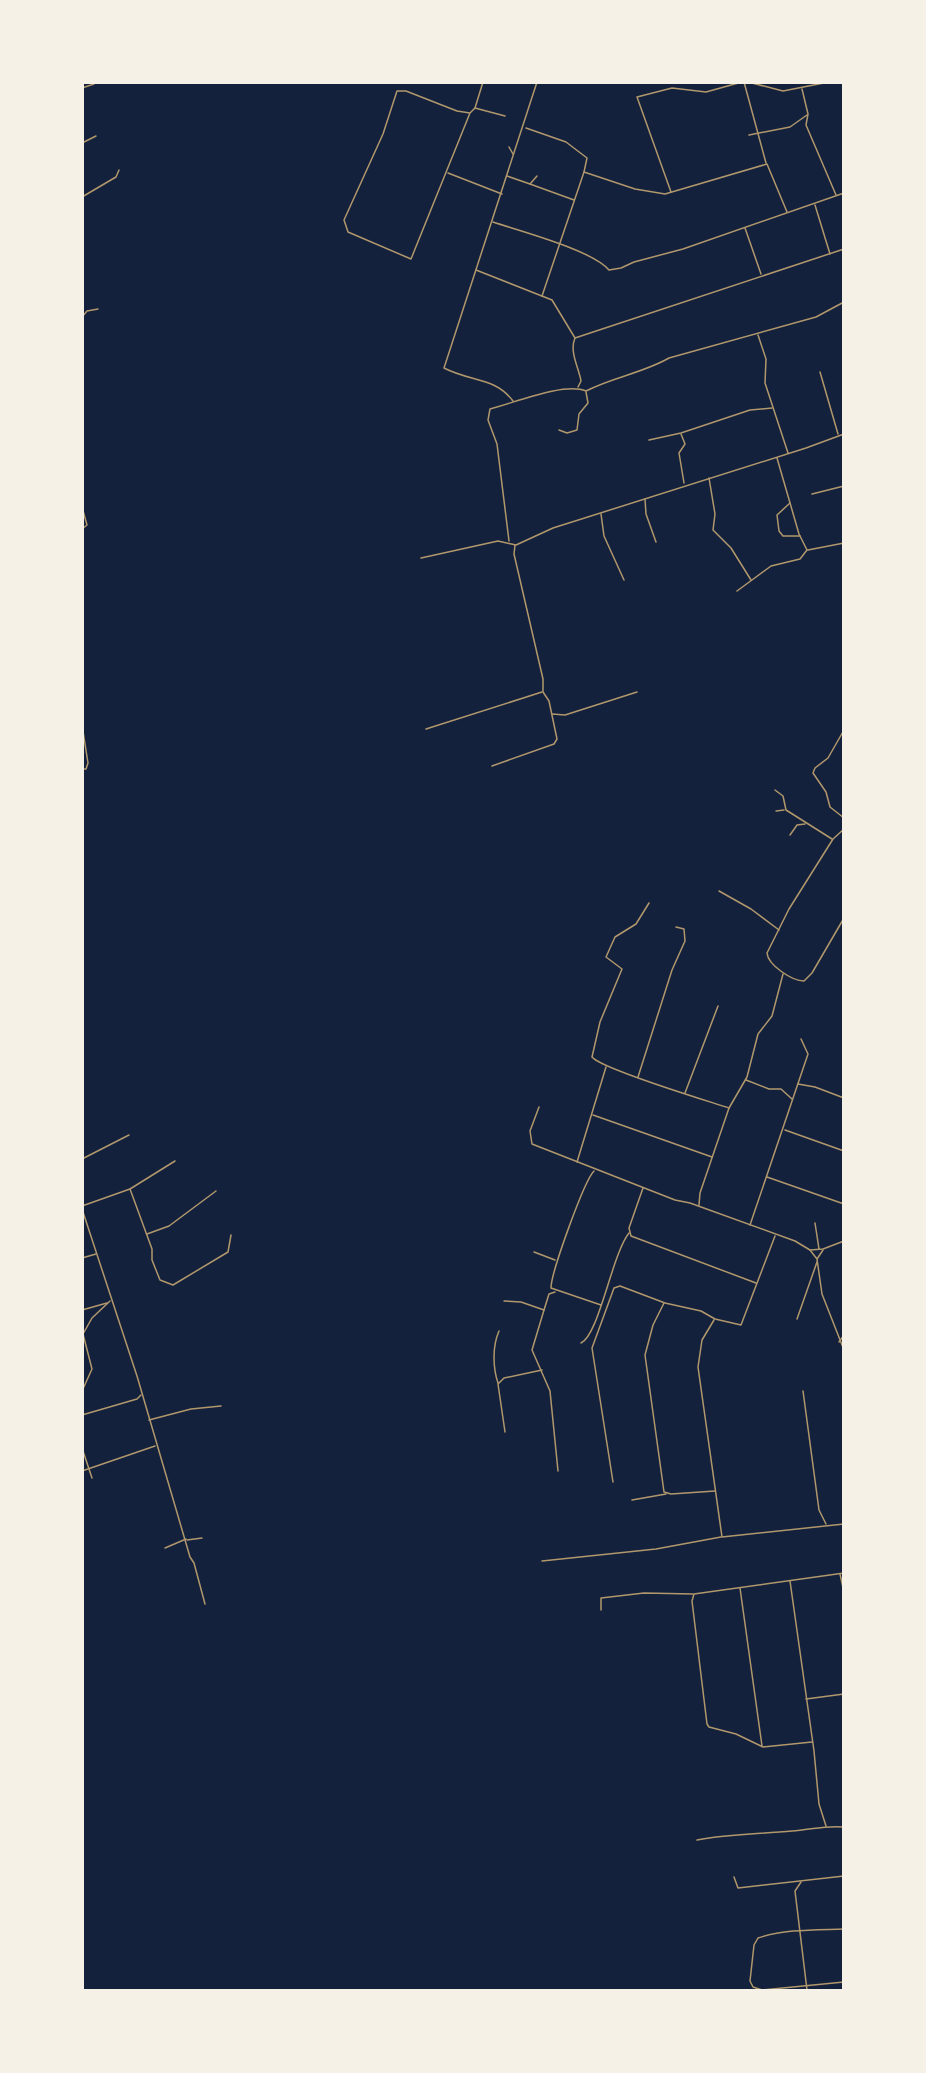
<svg xmlns="http://www.w3.org/2000/svg" width="926" height="2073" font-family="'Asap Condensed',sans-serif">
  <style>
    .lines { fill: none; stroke-linecap: round; stroke-linejoin: round }
    .minor { stroke: #b1986c; stroke-width: 1.5 }
  </style>
  <rect width="100%" height="100%" fill="#14213d"/>
  <g class="lines">
    <g class="minor">
      <path d="M 483,82 L 475,108 L 505,116"/>
      <path d="M 744,82 L 766,163"/>
      <path d="M 748,82 L 783,91 L 829,82"/>
      <path d="M 82,88 L 94,84"/>
      <path d="M 802,89 L 808,114 L 806,125 L 836,195"/>
      <path d="M 470,113 L 457,111 L 406,91 L 397,91 L 383,134 L 344,220 L 348,232 L 411,259 L 470,113 L 475,108"/>
      <path d="M 526,128 L 566,142 L 587,158 L 584,172"/>
      <path d="M 749,135 L 790,127 L 807,115"/>
      <path d="M 82,143 L 96,136"/>
      <path d="M 509,147 L 513,154"/>
      <path d="M 448,173 L 502,194"/>
      <path d="M 507,176 L 530,184 L 537,176"/>
      <path d="M 530,184 L 574,200"/>
      <path d="M 671,192 L 637,97 L 672,88 L 706,92 L 742,82"/>
      <path d="M 82,197 L 116,177 L 119,170"/>
      <path d="M 815,205 L 830,254"/>
      <path d="M 493,222 C 520,231 592,250 609,270 L 621,268 L 634,262 L 683,249 L 844,193"/>
      <path d="M 745,228 L 761,274"/>
      <path d="M 476,270 L 552,300 L 575,338 C 569,352 579,368 581,381 L 578,387"/>
      <path d="M 542,296 L 584,172 L 635,189 L 665,194 L 767,164 L 787,212"/>
      <path d="M 82,317 L 87,311 L 98,309"/>
      <path d="M 758,335 L 766,359 L 765,383 L 788,453"/>
      <path d="M 575,338 L 844,249"/>
      <path d="M 820,372 L 838,434"/>
      <path d="M 513,401 C 495,377 471,382 444,368 L 537,82"/>
      <path d="M 559,430 L 567,433 L 577,430 L 579,414 L 588,403 L 586,392"/>
      <path d="M 681,434 L 685,444 L 679,453 L 684,483"/>
      <path d="M 649,440 L 681,433 L 750,410 L 772,408"/>
      <path d="M 777,458 L 799,534 L 807,550"/>
      <path d="M 709,478 L 715,514 L 713,530 L 731,548 L 751,580"/>
      <path d="M 812,494 L 844,486"/>
      <path d="M 645,499 L 646,514 L 656,542"/>
      <path d="M 790,503 L 777,515 L 779,531 L 783,536 L 800,536"/>
      <path d="M 82,507 L 87,525 L 82,529"/>
      <path d="M 601,514 L 604,536 L 624,580"/>
      <path d="M 509,541 L 497,444 L 488,420 L 490,409 C 514,403 564,382 586,391 C 613,377 643,373 669,358 L 816,317 L 844,302"/>
      <path d="M 808,550 L 844,543"/>
      <path d="M 421,558 L 498,541 L 516,545 L 553,528 L 806,448 L 844,434"/>
      <path d="M 737,591 L 771,566 L 800,559 L 807,550"/>
      <path d="M 552,714 L 565,715 L 637,692"/>
      <path d="M 82,725 L 88,763 L 86,769 L 82,769"/>
      <path d="M 426,729 L 542,692"/>
      <path d="M 844,730 L 828,758 L 815,768 L 813,773 L 826,792 L 830,807 L 844,818"/>
      <path d="M 492,766 L 554,744 L 557,739 L 549,701 L 543,692 L 543,679 L 514,554 L 515,545"/>
      <path d="M 775,790 L 783,796 L 786,810 L 832,839"/>
      <path d="M 776,811 L 784,810"/>
      <path d="M 844,829 L 833,839 L 789,909 L 767,953 C 768,965 792,981 804,981 L 812,973 L 844,918"/>
      <path d="M 790,835 L 797,825 L 805,824"/>
      <path d="M 719,891 L 751,909 L 779,930"/>
      <path d="M 649,903 L 636,924 L 615,937 L 606,957 L 622,969 L 600,1022 L 592,1057 C 601,1069 708,1101 729,1108"/>
      <path d="M 844,1016 L 844,1022"/>
      <path d="M 638,1077 L 672,970 L 685,941 L 684,929 L 676,927"/>
      <path d="M 746,1080 L 769,1089 L 781,1089 L 792,1099"/>
      <path d="M 798,1084 L 815,1087 L 844,1098"/>
      <path d="M 685,1093 L 718,1006"/>
      <path d="M 539,1107 L 530,1131 L 532,1144 L 675,1200 L 690,1203 L 795,1241 L 810,1250 L 817,1259 L 822,1294 L 844,1350"/>
      <path d="M 593,1115 L 712,1157"/>
      <path d="M 785,1130 L 844,1151"/>
      <path d="M 82,1159 L 129,1135"/>
      <path d="M 577,1162 L 606,1067"/>
      <path d="M 594,1171 C 584,1181 551,1273 551,1288 L 601,1305"/>
      <path d="M 767,1177 L 844,1204"/>
      <path d="M 643,1188 L 629,1228 L 631,1236 L 756,1283"/>
      <path d="M 130,1189 L 175,1161"/>
      <path d="M 699,1205 L 700,1193 L 729,1108 L 747,1077 L 758,1034 L 772,1016 L 783,974"/>
      <path d="M 82,1206 L 130,1189 L 152,1249 L 152,1260 L 160,1280 L 173,1285 L 228,1252 L 231,1235"/>
      <path d="M 82,1209 L 137,1376 L 190,1557 L 194,1563 L 205,1604"/>
      <path d="M 815,1223 L 819,1249"/>
      <path d="M 750,1225 L 808,1054 L 801,1039"/>
      <path d="M 147,1234 L 169,1226 L 216,1191"/>
      <path d="M 810,1250 L 823,1249 L 844,1241"/>
      <path d="M 534,1252 L 555,1260"/>
      <path d="M 82,1258 L 96,1254"/>
      <path d="M 817,1259 L 823,1250"/>
      <path d="M 504,1301 L 521,1302 L 544,1310 L 549,1294 L 555,1292"/>
      <path d="M 664,1303 L 653,1325 L 645,1355 L 664,1492 L 671,1494 L 715,1491"/>
      <path d="M 82,1310 L 107,1303"/>
      <path d="M 544,1310 L 532,1350 L 550,1391 L 558,1471"/>
      <path d="M 797,1319 L 817,1262"/>
      <path d="M 714,1320 L 702,1340 L 698,1367 L 722,1537 L 844,1524"/>
      <path d="M 839,1342 L 844,1335"/>
      <path d="M 581,1343 C 599,1335 612,1254 629,1233"/>
      <path d="M 498,1383 C 493,1368 492,1347 499,1331"/>
      <path d="M 82,1391 L 92,1369 L 83,1334 L 92,1318 L 110,1301"/>
      <path d="M 803,1391 L 819,1510 L 826,1524"/>
      <path d="M 82,1415 L 137,1399 L 141,1395"/>
      <path d="M 149,1420 L 191,1409 L 221,1406"/>
      <path d="M 505,1432 L 498,1384 L 504,1378 L 542,1370"/>
      <path d="M 82,1437 L 83,1451 L 92,1478"/>
      <path d="M 82,1471 L 155,1446"/>
      <path d="M 613,1482 L 592,1348 L 614,1288 L 620,1286 L 665,1303 L 701,1311 L 715,1319 L 741,1325 L 775,1236"/>
      <path d="M 632,1500 L 666,1494"/>
      <path d="M 187,1540 L 202,1538"/>
      <path d="M 165,1548 L 186,1539"/>
      <path d="M 542,1561 L 656,1549 L 721,1537"/>
      <path d="M 840,1574 L 844,1592"/>
      <path d="M 790,1581 L 814,1751 L 819,1804 L 826,1826"/>
      <path d="M 740,1588 L 762,1746"/>
      <path d="M 601,1610 L 601,1598 L 644,1593 L 693,1594"/>
      <path d="M 806,1699 L 844,1694"/>
      <path d="M 812,1742 L 763,1747 L 736,1734 L 709,1727 L 707,1724 L 692,1601 L 694,1594 L 844,1573"/>
      <path d="M 697,1840 C 729,1834 760,1834 792,1831 C 810,1830 825,1825 844,1827"/>
      <path d="M 734,1877 L 738,1888 L 844,1876"/>
      <path d="M 801,1882 L 795,1891 L 807,1990"/>
      <path d="M 844,1929 C 815,1930 785,1929 758,1938 L 754,1945 L 750,1981 L 753,1987 L 762,1990 L 844,1982"/>
    </g>
  </g>
  <rect width="926" height="2073" fill="none" stroke="#f6f1e7" stroke-width="168"/>
</svg>
